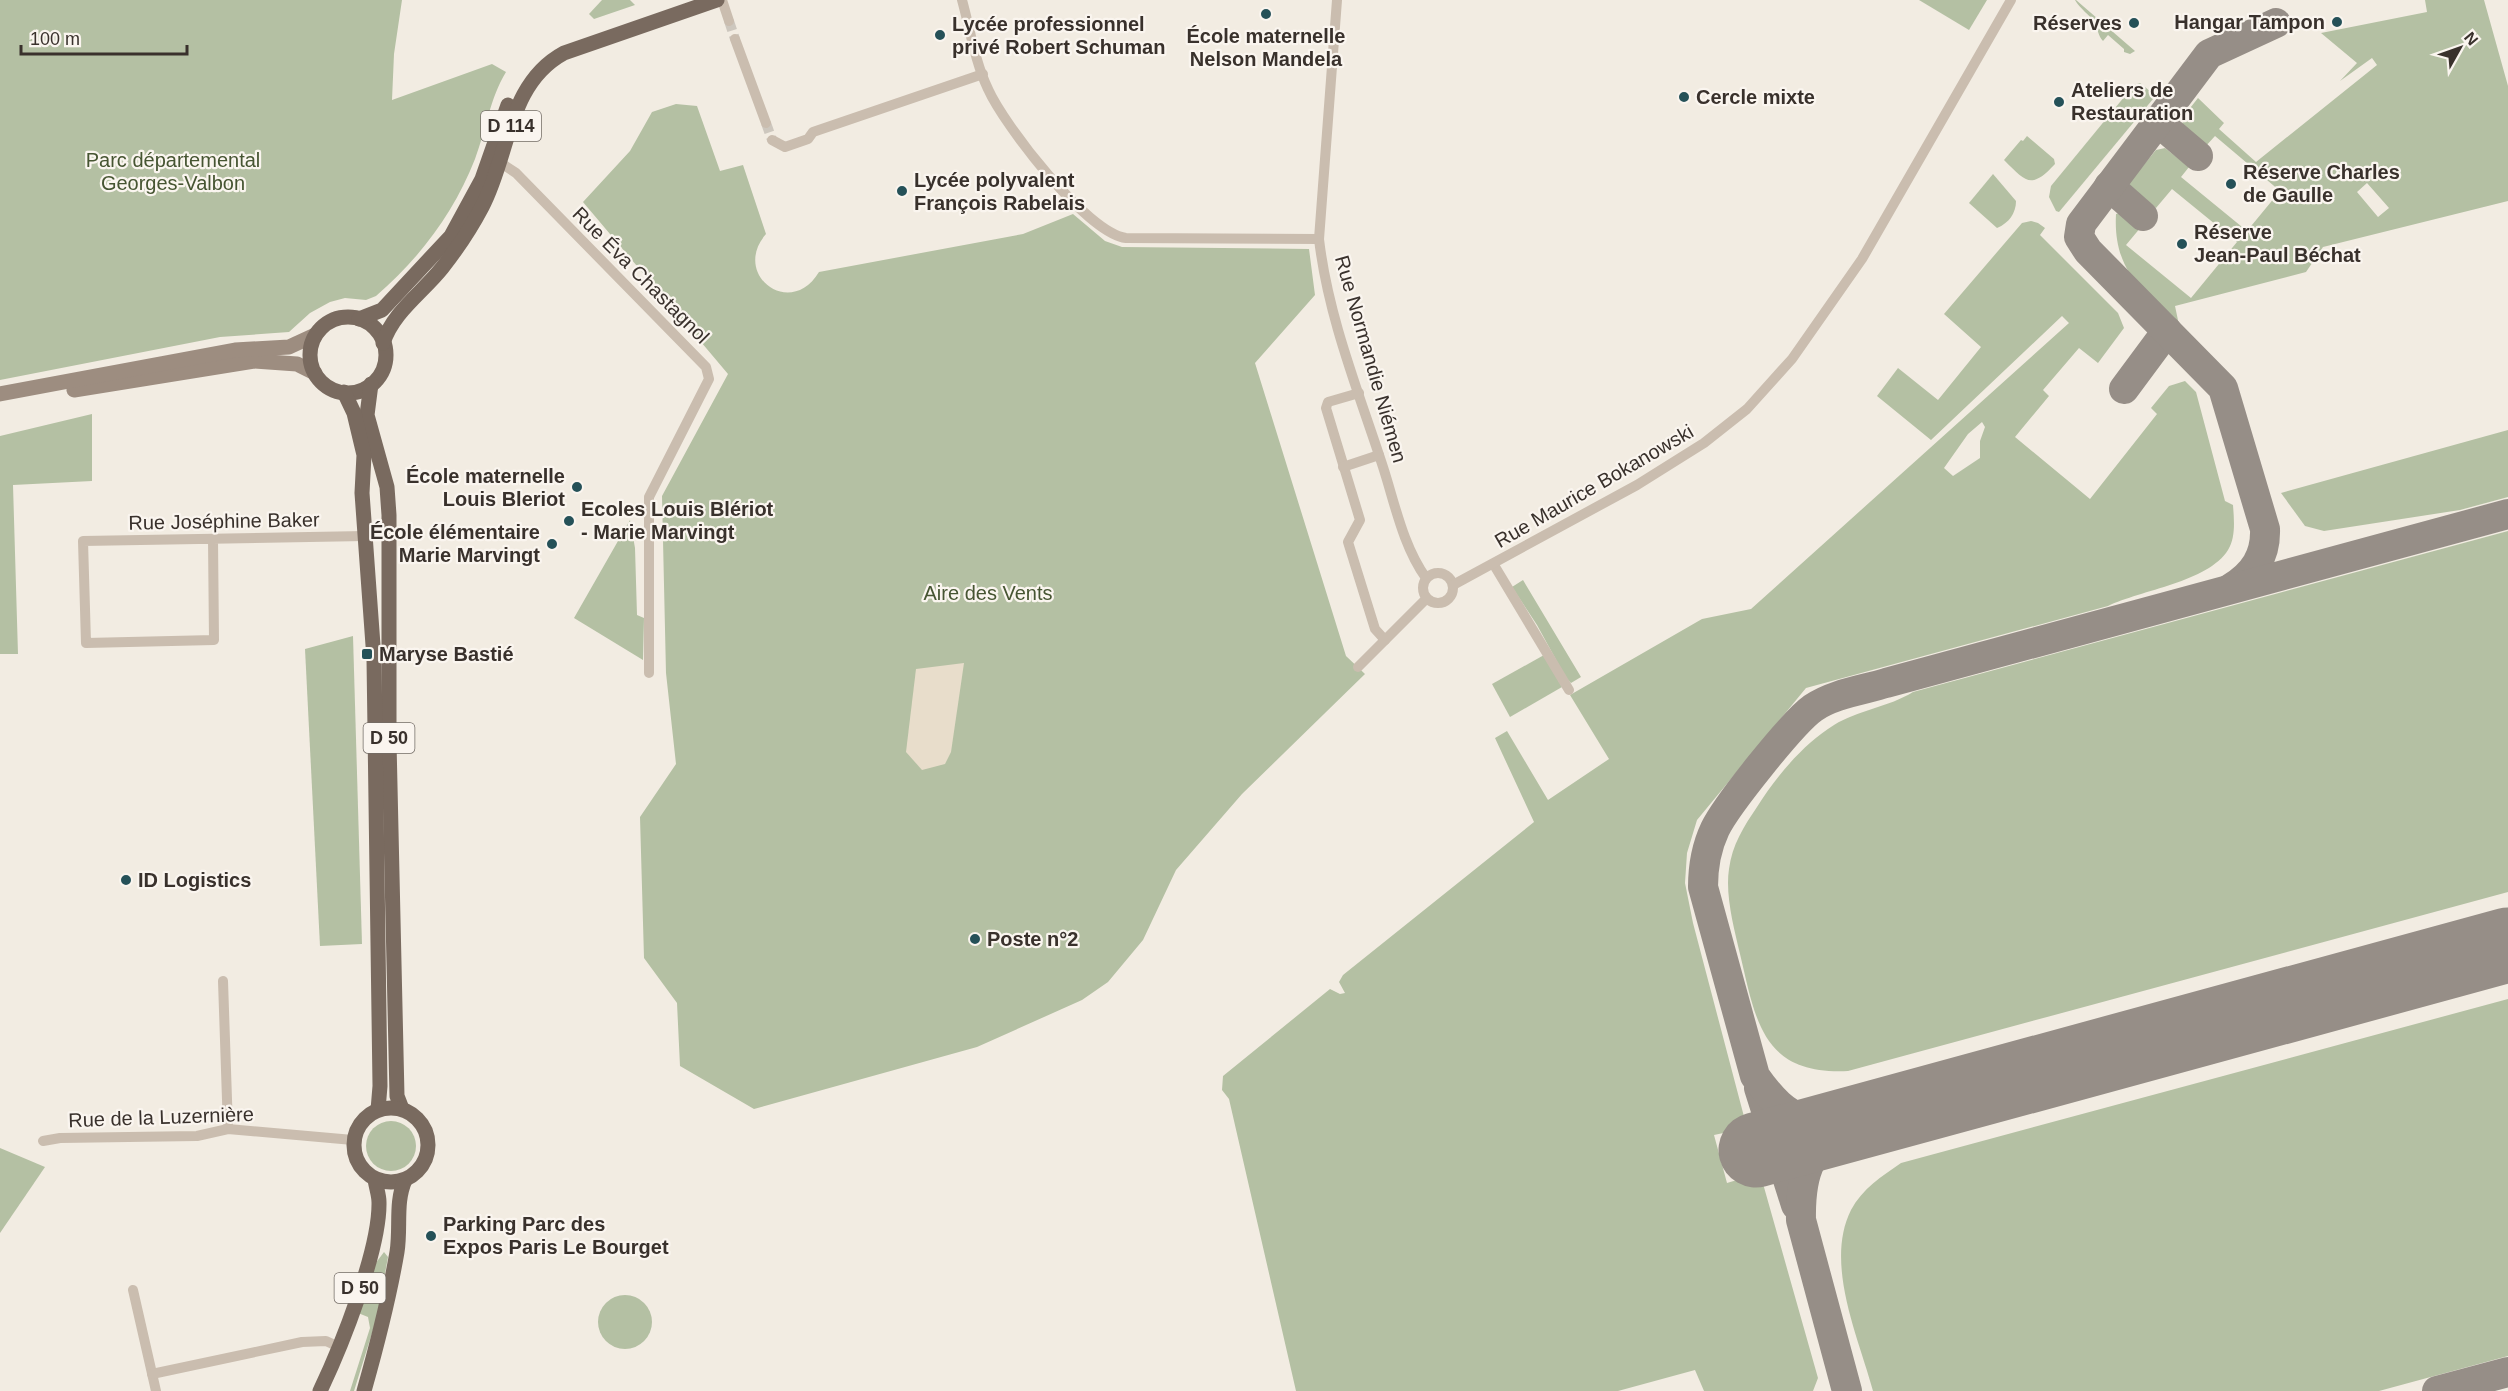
<svg xmlns="http://www.w3.org/2000/svg" width="2508" height="1391" font-family="Helvetica,sans-serif">
  <style>
    .green { fill: #b4c0a3; fill-rule: evenodd }
    .plaza { fill: #e8ddcb }
    .lines { fill: none; stroke-linecap: round; stroke-linejoin: round }
    .taxiway { stroke: #968e87; stroke-width: 30 }
    .runway { stroke: #968e87; stroke-width: 75 }
    .street-tunnel { stroke: #cdc7be; stroke-width: 10; stroke-dasharray: 10 5; stroke-linecap: butt }
    .street { stroke: #cabdaf; stroke-width: 10 }
    .secondary { stroke: #9d8d80; stroke-width: 15 }
    .primary { stroke: #796a5f; stroke-width: 15 }
    .poi-dot { fill: #255158; stroke: #faf5ef; stroke-width: 2 }
    .labels { text-anchor: middle; dominant-baseline: central; stroke-width: 4.5; stroke-linejoin: round; paint-order: stroke }
    .shield { fill: #faf5ef; stroke: #736c66; stroke-width: 1.5 }
    .shield-label { font-size: 18px; font-weight: bold; fill: #39312c }
    .poi-label { font-size: 20px; font-weight: bold; fill: #39312c; stroke: #faf5ef; text-anchor: start }
    .park-label { font-size: 20px; fill: #465532; stroke: #faf5ef }
    .street-label { font-size: 20px; fill: #39312c; stroke: #faf5ef }
  </style>
  <rect width="100%" height="100%" fill="#f2ece2"/>
  <g class="green">
    <path d="M 0,0 L 402,0 L 394,54 L 392,100 L 492,64 L 506,72 C 490,98 486,130 475,159 C 454,213 419,259 376,296 L 366,300 L 345,298 L 330,302 L 310,313 L 289,332 L 220,337 L 0,380 Z"/>
    <path d="M 602,0 L 630,0 L 635,5 L 594,19 L 589,14 Z"/>
    <path d="M 1919,0 L 1987,0 L 1969,30 Z"/>
    <path d="M 2075,0 L 2076,0 L 2135,51 L 2130,54 L 2124,52 L 2124,49 L 2108,35 L 2103,41 C 2098,36 2098,29 2095,23 C 2090,15 2080,9 2075,0 Z"/>
    <path d="M 2425,0 L 2484,0 L 2508,86 L 2508,201 L 2323,247 L 2306,272 L 2175,306 L 2179,325 L 2176,324 C 2141,289 2113,269 2116,214 L 2123,212 L 2141,227 L 2126,245 L 2191,298 L 2237,242 L 2172,189 L 2156,208 L 2149,202 L 2145,206 L 2128,192 L 2127,185 L 2156,150 L 2165,148 L 2189,167 L 2181,177 L 2247,231 L 2280,191 L 2215,136 L 2205,147 L 2182,127 L 2183,117 L 2198,98 L 2224,123 L 2219,129 L 2256,162 L 2377,65 L 2372,58 L 2340,81 L 2357,63 L 2321,33 L 2427,12 ZM 2367,183 L 2389,208 L 2378,217 L 2357,192 Z"/>
    <path d="M 2140,83 L 2151,92 L 2153,99 L 2059,212 L 2056,211 L 2049,197 L 2051,186 L 2134,85 Z"/>
    <path d="M 676,104 L 697,106 L 720,171 L 743,165 L 766,234 C 731,274 790,320 819,272 L 1023,234 L 1073,214 L 1105,241 L 1122,247 L 1309,249 L 1315,295 L 1255,363 L 1346,656 L 1365,674 L 1242,794 L 1176,870 L 1143,940 L 1108,982 L 1082,1000 L 977,1047 L 754,1109 L 680,1066 L 677,1003 L 644,958 L 640,817 L 676,764 L 666,673 L 662,496 L 728,374 L 583,202 L 630,151 L 652,112 Z"/>
    <path d="M 2027,136 L 2054,159 L 2055,164 C 2031,190 2026,182 2004,160 L 2021,140 L 2023,141 Z"/>
    <path d="M 1993,174 L 2016,201 C 2016,213 2009,223 1997,228 L 1969,203 Z"/>
    <path d="M 2031,221 L 2038,223 L 2045,228 L 2040,235 L 2118,313 L 2124,328 L 2098,363 L 2079,348 L 2043,390 L 2049,396 L 2015,437 L 2090,499 L 2157,414 L 2151,408 L 2169,386 L 2185,381 L 2196,392 L 2225,501 L 2233,505 C 2234,519 2236,537 2228,550 C 2208,582 2141,590 2108,606 L 1806,688 L 1697,820 L 1687,853 L 1685,883 L 1693,923 L 1747,1128 L 1714,1135 L 1727,1183 L 1760,1173 L 1818,1378 L 1813,1391 L 1704,1391 L 1695,1370 L 1618,1391 L 1296,1391 L 1229,1099 L 1222,1090 L 1223,1076 L 1330,989 L 1340,994 L 1345,993 L 1339,982 L 1343,975 L 1534,822 L 1495,738 L 1507,731 L 1548,800 L 1609,759 L 1570,695 L 1702,619 L 1751,609 L 2069,323 L 2062,316 L 1931,440 L 1877,396 L 1898,368 L 1938,400 L 1981,347 L 1944,314 L 2022,223 ZM 1982,422 L 1985,427 L 1980,441 L 1980,458 L 1953,476 L 1944,468 L 1968,434 Z"/>
    <path d="M 92,414 L 92,481 L 13,485 L 18,654 L 0,654 L 0,436 Z"/>
    <path d="M 2508,430 L 2508,497 L 2460,510 L 2324,531 L 2305,526 L 2281,493 Z"/>
    <path d="M 630,520 L 635,548 L 637,615 L 644,618 L 643,660 L 574,618 Z"/>
    <path d="M 2508,531 L 2508,892 L 1848,1071 C 1762,1075 1756,1021 1740,954 C 1734,928 1725,895 1729,869 C 1732,845 1744,826 1757,807 C 1776,777 1803,744 1834,725 C 1858,710 1889,707 1913,692 Z"/>
    <path d="M 1523,580 L 1581,677 L 1571,683 L 1566,678 L 1537,625 L 1512,587 Z"/>
    <path d="M 353,636 L 362,944 L 320,946 L 305,649 Z"/>
    <path d="M 1544,655 L 1562,687 L 1510,717 L 1492,684 Z"/>
    <path d="M 2508,999 L 2508,1356 L 2379,1391 L 1873,1391 C 1859,1338 1824,1264 1851,1210 C 1862,1189 1882,1176 1901,1163 Z"/>
    <circle cx="391" cy="1146" r="25"/>
    <path d="M 0,1148 L 45,1167 L 0,1233 Z"/>
    <path d="M 384,1252 L 388,1257 L 377,1317 L 354,1391 L 350,1391 L 370,1328 L 368,1317 L 358,1313 L 375,1264 Z"/>
    <circle cx="625" cy="1322" r="27"/>
  </g>
  <path class="plaza" d="M 964,663 L 951,752 L 945,764 L 922,770 L 906,752 L 916,669 Z"/>
  <g class="lines">
    <g class="taxiway">
      <path d="M 2158,122 L 2198,156"/>
      <path d="M 2109,186 L 2143,216"/>
      <path d="M 2124,389 L 2167,331"/>
      <path d="M 2231,588 C 2254,574 2266,556 2265,529 L 2223,388 L 2088,251 L 2079,237 L 2081,224 L 2209,54 L 2276,23"/>
      <path d="M 1759,1088 L 1796,1205"/>
      <path d="M 1866,1119 C 1809,1125 1790,1126 1755,1076 L 1703,887 C 1703,866 1706,848 1715,829 C 1726,806 1792,723 1813,708 C 1833,694 1863,690 1886,683 L 2508,514"/>
      <path d="M 1847,1391 L 1801,1220 C 1800,1171 1810,1143 1857,1123"/>
      <path d="M 2437,1391 L 2508,1372"/>
    </g>
    <path class="runway" d="M 1756,1150 L 2508,945"/>
    <g class="street-tunnel">
      <path d="M 729,21 L 735,39"/>
      <path d="M 766,123 L 772,140"/>
    </g>
    <g class="street">
      <path d="M 722,0 L 729,21"/>
      <path d="M 962,0 C 970,29 975,62 988,89 C 1004,125 1087,233 1126,238 L 1319,239"/>
      <path d="M 1337,0 L 1319,239 C 1328,317 1359,393 1383,467 C 1395,504 1403,546 1426,578"/>
      <path d="M 735,39 L 766,123"/>
      <path d="M 772,140 L 785,147 L 808,139 L 813,132 L 983,74"/>
      <path d="M 501,163 L 516,173 L 706,367 L 709,379 L 649,497 L 649,673"/>
      <path d="M 1359,393 L 1328,402 L 1326,408 L 1360,520 L 1348,542 L 1375,629 L 1385,640"/>
      <path d="M 1343,467 L 1379,455"/>
      <path d="M 213,540 L 214,640 L 86,643 L 83,541 L 365,536"/>
      <path d="M 1494,565 L 1569,690"/>
      <circle cx="1438" cy="588" r="15"/>
      <path d="M 1453,585 L 1637,485 L 1704,443 L 1747,409 L 1792,359 L 1862,259 L 2011,0"/>
      <path d="M 1358,667 L 1426,599"/>
      <path d="M 223,981 L 228,1129"/>
      <path d="M 43,1141 L 60,1138 L 197,1136 L 228,1129 L 353,1140"/>
      <path d="M 133,1290 L 156,1391"/>
      <path d="M 152,1374 L 302,1342 L 326,1341 L 339,1347"/>
    </g>
    <g class="secondary">
      <path d="M 74,390 L 254,361 L 297,364 L 315,373"/>
      <path d="M 0,394 L 235,350 L 289,347 L 315,335"/>
    </g>
    <g class="primary">
      <circle cx="348" cy="355" r="38"/>
      <path d="M 359,319 L 382,310 L 451,236 L 482,179 L 508,105"/>
      <path d="M 383,343 C 393,312 422,293 442,268 C 457,249 471,228 482,207 C 510,154 507,84 564,53 L 717,0"/>
      <path d="M 371,384 L 367,415 L 387,487 L 389,515 L 389,742 L 397,1096 L 402,1109"/>
      <path d="M 344,392 L 354,413 L 364,455 L 362,493 L 374,659 L 380,1086 L 378,1110"/>
      <circle cx="391" cy="1145" r="37"/>
      <path d="M 320,1391 C 341,1347 380,1250 379,1202 C 379,1195 376,1187 375,1179"/>
      <path d="M 364,1391 C 377,1345 389,1299 397,1252 C 401,1227 395,1203 405,1180"/>
    </g>
  </g>
  <g class="poi-dot">
    <circle cx="1266" cy="14" r="6"/>
    <circle cx="2337" cy="22" r="6"/>
    <circle cx="2134" cy="23" r="6"/>
    <circle cx="940" cy="35" r="6"/>
    <circle cx="1684" cy="97" r="6"/>
    <circle cx="2059" cy="102" r="6"/>
    <circle cx="2231" cy="184" r="6"/>
    <circle cx="902" cy="191" r="6"/>
    <circle cx="2182" cy="244" r="6"/>
    <circle cx="577" cy="487" r="6"/>
    <circle cx="569" cy="521" r="6"/>
    <circle cx="552" cy="544" r="6"/>
    <rect x="361" y="648" width="12" height="12" rx="3"/>
    <circle cx="126" cy="880" r="6"/>
    <circle cx="975" cy="939" r="6"/>
    <circle cx="431" cy="1236" r="6"/>
  </g>
  <g class="labels">
    <g class="shield">
      <rect x="481" y="111" width="60" height="30" rx="4.5"/>
      <rect x="363.5" y="723" width="51" height="30" rx="4.5"/>
      <rect x="334.5" y="1273" width="51" height="30" rx="4.5"/>
    </g>
    <g class="shield-label">
      <text x="511" y="126">D 114</text>
      <text x="389" y="738">D 50</text>
      <text x="360" y="1288">D 50</text>
    </g>
    <g class="poi-label">
      <text x="2325" y="22" text-anchor="end">Hangar Tampon</text>
      <text x="2122" y="23" text-anchor="end">Réserves</text>
      <text x="952" y="24">Lycée professionnel<tspan x="952" dy="23">privé Robert Schuman</tspan></text>
      <text x="1266" y="36" text-anchor="middle">École maternelle<tspan x="1266" dy="23">Nelson Mandela</tspan></text>
      <text x="2071" y="90">Ateliers de<tspan x="2071" dy="23">Restauration</tspan></text>
      <text x="1696" y="97">Cercle mixte</text>
      <text x="2243" y="172">Réserve Charles<tspan x="2243" dy="23">de Gaulle</tspan></text>
      <text x="914" y="180">Lycée polyvalent<tspan x="914" dy="23">François Rabelais</tspan></text>
      <text x="2194" y="232">Réserve<tspan x="2194" dy="23">Jean-Paul Béchat</tspan></text>
      <text x="565" y="476" text-anchor="end">École maternelle<tspan x="565" dy="23">Louis Bleriot</tspan></text>
      <text x="581" y="509">Ecoles Louis Blériot<tspan x="581" dy="23">- Marie Marvingt</tspan></text>
      <text x="540" y="532" text-anchor="end">École élémentaire<tspan x="540" dy="23">Marie Marvingt</tspan></text>
      <text x="379" y="654">Maryse Bastié</text>
      <text x="138" y="880">ID Logistics</text>
      <text x="987" y="939">Poste n°2</text>
      <text x="443" y="1224">Parking Parc des<tspan x="443" dy="23">Expos Paris Le Bourget</tspan></text>
    </g>
    <g class="park-label">
      <text x="173" y="160">Parc départemental<tspan x="173" dy="23">Georges-Valbon</tspan></text>
      <text x="988" y="593">Aire des Vents</text>
    </g>
    <g class="street-label">
      <text transform="translate(641 275) rotate(45)">Rue Éva Chastagnol</text>
      <text transform="translate(1371 359) rotate(74)">Rue Normandie Niémen</text>
      <text transform="translate(1594 486) rotate(-30)">Rue Maurice Bokanowski</text>
      <text transform="translate(224 521) rotate(-1)">Rue Joséphine Baker</text>
      <text transform="translate(161 1117) rotate(-2)">Rue de la Luzernière</text>
    </g>
  </g>
  <g transform="translate(2460 48) rotate(50)" stroke="#faf5ef" stroke-width="4.5" paint-order="stroke">
  <path d="M0-4.5L10 22L0 15L-10 22Z" fill="#39312c"/>
  <text y="-9" font-size="16" font-weight="bold" text-anchor="middle" fill="#39312c">N</text>
  </g>
  <path d="M21 45v9h166v-9" fill="none" stroke="#39312c" stroke-width="3"/>
  <text x="30" y="45" font-size="18" fill="#39312c" stroke="#faf5ef" stroke-width="4.5" paint-order="stroke">100 m</text>
</svg>
